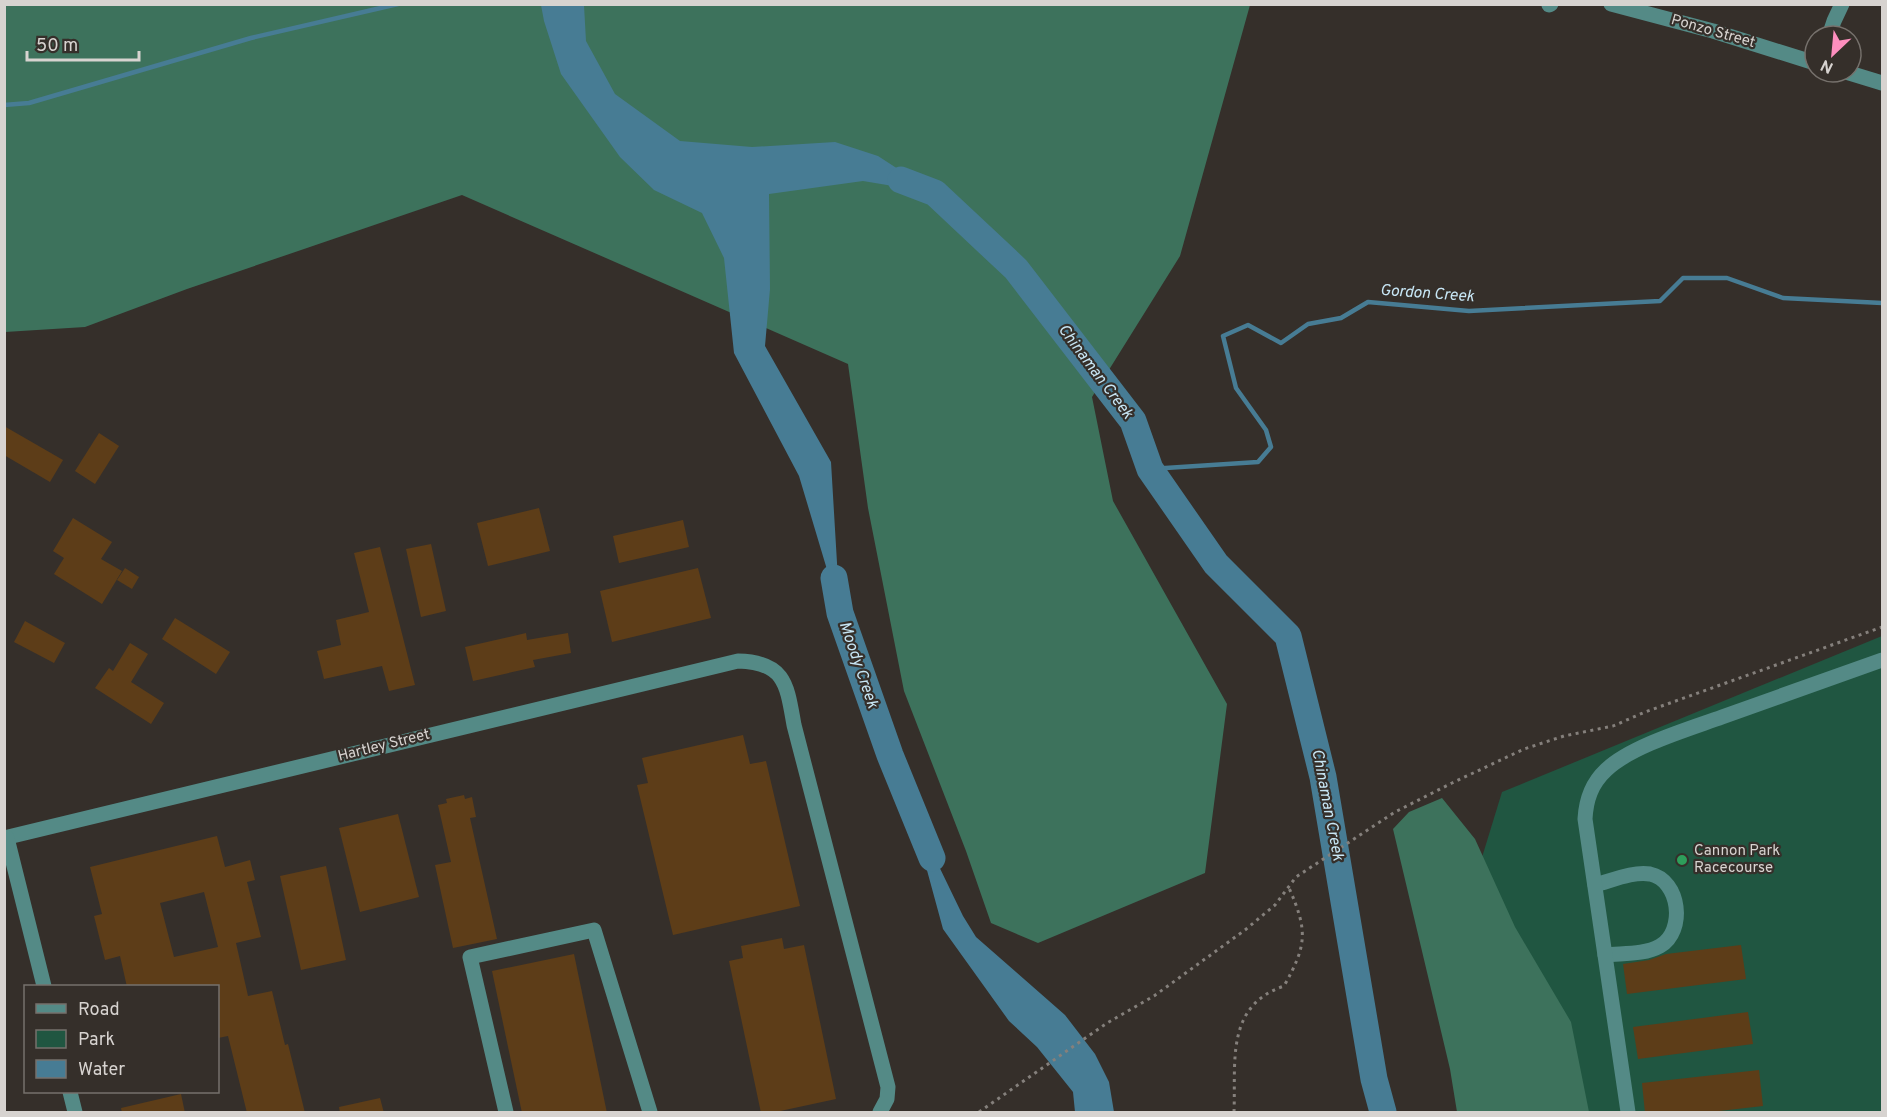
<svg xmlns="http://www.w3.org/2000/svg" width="1887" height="1117" font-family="Overpass,sans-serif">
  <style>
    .green { fill: #205641 }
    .forest { fill: #3d725c }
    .water { fill: #477c94 }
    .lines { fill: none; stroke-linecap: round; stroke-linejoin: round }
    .stream { stroke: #477c94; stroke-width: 4.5 }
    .river { stroke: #477c94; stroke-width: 27 }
    .building { fill: #5d3d18; fill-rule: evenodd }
    .path { stroke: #85807c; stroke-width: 3; stroke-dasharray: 3 4.5; stroke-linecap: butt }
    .minor { stroke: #548a86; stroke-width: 15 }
    .leisure-dot { fill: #2e9e5b; stroke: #352f2a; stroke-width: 2 }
    .labels { text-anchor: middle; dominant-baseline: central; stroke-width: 4.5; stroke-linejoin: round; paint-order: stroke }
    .street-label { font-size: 15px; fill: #d7d3d0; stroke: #352f2a }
    .poi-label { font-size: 15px; fill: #d7d3d0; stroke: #352f2a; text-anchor: start }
    .water-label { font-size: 16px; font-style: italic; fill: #c7e6f5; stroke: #352f2a }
  </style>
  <rect width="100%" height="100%" fill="#352f2a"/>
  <path class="green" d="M 1882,636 L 1882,1112 L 1523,1112 L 1460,929 L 1502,792 Z"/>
  <g class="forest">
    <path d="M 5,5 L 1250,5 L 1180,256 L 1092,397 L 1113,501 L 1227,704 L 1205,873 L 1038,943 L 991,923 L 966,851 L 904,691 L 868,508 L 848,364 L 462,195 L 187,289 L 85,327 L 5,332 Z"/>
    <path d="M 1442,798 L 1475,839 L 1515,927 L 1571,1022 L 1589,1112 L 1457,1112 L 1450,1069 L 1393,829 L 1409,812 Z"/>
  </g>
  <g class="water">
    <path d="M 541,5 L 584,5 L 586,41 L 615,94 L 680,141 L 752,147 L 835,142 L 878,156 L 935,193 L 863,181 L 769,194 L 770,289 L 765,346 L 831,462 L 840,613 L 799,476 L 734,353 L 724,258 L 702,213 L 654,190 L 620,157 L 561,74 L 544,21 Z"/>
    <path d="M 919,825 L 963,916 L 976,937 L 1065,1015 L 1095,1054 L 1109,1082 L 1114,1112 L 1075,1112 L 1073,1092 L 1037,1047 L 1009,1021 L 943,929 L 919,841 Z"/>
  </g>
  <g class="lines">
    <g class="stream">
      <path d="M 4,105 L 29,103 L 251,38 L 398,4"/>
      <path d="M 1150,469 L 1258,462 L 1271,447 L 1266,430 L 1236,388 L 1223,336 L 1248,325 L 1281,343 L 1308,324 L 1341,318 L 1368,302 L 1469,311 L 1660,301 L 1683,278 L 1727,278 L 1783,298 L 1882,303"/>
    </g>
    <g class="river">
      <path d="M 901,180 L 935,193 L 1016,269 L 1133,421 L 1150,469 L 1216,564 L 1288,636 L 1323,777 L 1374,1079 L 1383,1112"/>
      <path d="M 834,578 L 840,613 L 890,755 L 932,858"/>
    </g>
  </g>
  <g class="building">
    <path d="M 4,426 L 63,460 L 50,482 L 4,455 Z"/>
    <path d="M 99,433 L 119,446 L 95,484 L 75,471 Z"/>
    <path d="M 539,508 L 550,551 L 488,566 L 477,523 Z"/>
    <path d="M 73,518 L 112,542 L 101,559 L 122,571 L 102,604 L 54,574 L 64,558 L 53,551 Z"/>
    <path d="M 683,520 L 689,547 L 619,563 L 613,536 Z"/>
    <path d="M 431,544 L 446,611 L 421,617 L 406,549 Z"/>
    <path d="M 380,547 L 415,685 L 389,691 L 382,666 L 324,679 L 317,651 L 341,645 L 336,620 L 369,612 L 354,553 Z"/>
    <path d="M 125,568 L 139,577 L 132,589 L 117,580 Z"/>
    <path d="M 698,568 L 711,618 L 612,642 L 600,591 Z"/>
    <path d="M 175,618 L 230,652 L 216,674 L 162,639 Z"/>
    <path d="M 25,621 L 65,643 L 54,663 L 14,642 Z"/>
    <path d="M 526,633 L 527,640 L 568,633 L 571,653 L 533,660 L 535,667 L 473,681 L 465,647 Z"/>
    <path d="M 130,643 L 148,654 L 131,682 L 164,703 L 151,724 L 95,688 L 109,668 L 113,671 Z"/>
    <path d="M 743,735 L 750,764 L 766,761 L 800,906 L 673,935 L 637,785 L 648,783 L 642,758 Z"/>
    <path d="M 464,795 L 465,799 L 472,797 L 476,817 L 470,818 L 497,939 L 453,948 L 435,865 L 451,862 L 438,805 L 447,803 L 446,799 Z"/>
    <path d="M 398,814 L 419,897 L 360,912 L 339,828 Z"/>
    <path d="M 217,836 L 225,867 L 250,860 L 255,880 L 247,882 L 261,937 L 236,943 L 248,996 L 272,991 L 285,1045 L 288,1044 L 305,1113 L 247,1113 L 228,1036 L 218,1038 L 218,987 L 127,987 L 120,956 L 105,960 L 94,916 L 102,914 L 90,867 ZM 204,892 L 218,947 L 174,957 L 160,903 Z"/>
    <path d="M 326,866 L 346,960 L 301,970 L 280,876 Z"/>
    <path d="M 782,938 L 784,949 L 804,945 L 836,1099 L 771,1113 L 761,1113 L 729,961 L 743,958 L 741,946 Z"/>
    <path d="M 1741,945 L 1746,979 L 1627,994 L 1623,964 L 1649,960 L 1666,954 Z"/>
    <path d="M 574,954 L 607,1113 L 522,1113 L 492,971 Z"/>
    <path d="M 1748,1012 L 1753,1044 L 1638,1059 L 1633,1027 Z"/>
    <path d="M 1759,1070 L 1763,1106 L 1702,1113 L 1645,1113 L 1642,1083 Z"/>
    <path d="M 181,1094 L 185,1113 L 122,1113 L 121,1108 Z"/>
    <path d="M 380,1098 L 384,1113 L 340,1113 L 339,1107 Z"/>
  </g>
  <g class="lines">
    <g class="path">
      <path d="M 979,1112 L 1107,1023 L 1154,996 L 1245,930 L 1275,905 L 1296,877 L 1395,812 L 1452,783 L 1524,749 L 1564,736 L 1613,726 L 1645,712 L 1882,627"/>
      <path d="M 1234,1112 C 1236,1062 1225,1006 1284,986 C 1307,945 1308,931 1289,888"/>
    </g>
    <g class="minor">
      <path d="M 1611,4 L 1713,31 L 1815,63"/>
      <path d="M 1549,5 L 1551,4"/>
      <path d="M 1829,36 L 1834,21 L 1842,4"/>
      <path d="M 1846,72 L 1882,83"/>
      <path d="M 4,838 L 738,661 C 786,662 787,686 794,725 L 888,1087 L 887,1099 L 880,1112"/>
      <path d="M 7,838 L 44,986"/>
      <path d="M 1595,885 C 1611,881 1633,871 1650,874 C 1680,880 1686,931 1660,946 C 1644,955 1622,953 1605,955"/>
      <path d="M 70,1092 L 75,1112"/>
      <path d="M 506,1112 L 470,957 L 594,930 L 650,1112"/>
      <path d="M 1628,1112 L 1585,819 C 1586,800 1591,784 1606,770 C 1631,746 1689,729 1722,717 C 1776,698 1829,679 1882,660"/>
    </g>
  </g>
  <circle class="leisure-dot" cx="1682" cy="860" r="6"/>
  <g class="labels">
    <g class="street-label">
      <text transform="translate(1713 32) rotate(16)">Ponzo Street</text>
      <text transform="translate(384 746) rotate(-14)">Hartley Street</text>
    </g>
    <g class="poi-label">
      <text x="1694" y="851">Cannon Park<tspan x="1694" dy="17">Racecourse</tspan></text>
    </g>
    <g class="water-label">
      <text transform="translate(1427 294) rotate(4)">Gordon Creek</text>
      <text transform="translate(1095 372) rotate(53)">Chinaman Creek</text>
      <text transform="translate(858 665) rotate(71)">Moody Creek</text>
      <text transform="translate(1327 805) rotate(79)">Chinaman Creek</text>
    </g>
  </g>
  <rect width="1887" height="1117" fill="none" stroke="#d7d3d0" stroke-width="12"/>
  <rect x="24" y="985" width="195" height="108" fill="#352f2a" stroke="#76716c" stroke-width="1.5"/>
  <rect x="36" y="1004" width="30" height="9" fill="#548a86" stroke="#76716c" stroke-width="1.5"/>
  <text x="78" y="1015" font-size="18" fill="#d7d3d0">Road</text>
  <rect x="36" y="1030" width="30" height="18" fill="#205641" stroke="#76716c" stroke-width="1.5"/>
  <text x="78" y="1045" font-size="18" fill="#d7d3d0">Park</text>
  <rect x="36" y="1060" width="30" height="18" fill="#477c94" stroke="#76716c" stroke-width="1.5"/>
  <text x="78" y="1075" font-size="18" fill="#d7d3d0">Water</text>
  <g transform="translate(1833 54) rotate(206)"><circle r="28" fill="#352f2a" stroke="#76716c" stroke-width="1.5"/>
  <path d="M0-4.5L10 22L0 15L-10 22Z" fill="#fe8ebe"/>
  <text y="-9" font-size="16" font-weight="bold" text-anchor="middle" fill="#d7d3d0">N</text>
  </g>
  <path d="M27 51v9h112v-9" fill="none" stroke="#d7d3d0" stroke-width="3"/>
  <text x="36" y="51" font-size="18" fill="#d7d3d0" stroke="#352f2a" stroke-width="4.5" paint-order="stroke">50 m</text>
</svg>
